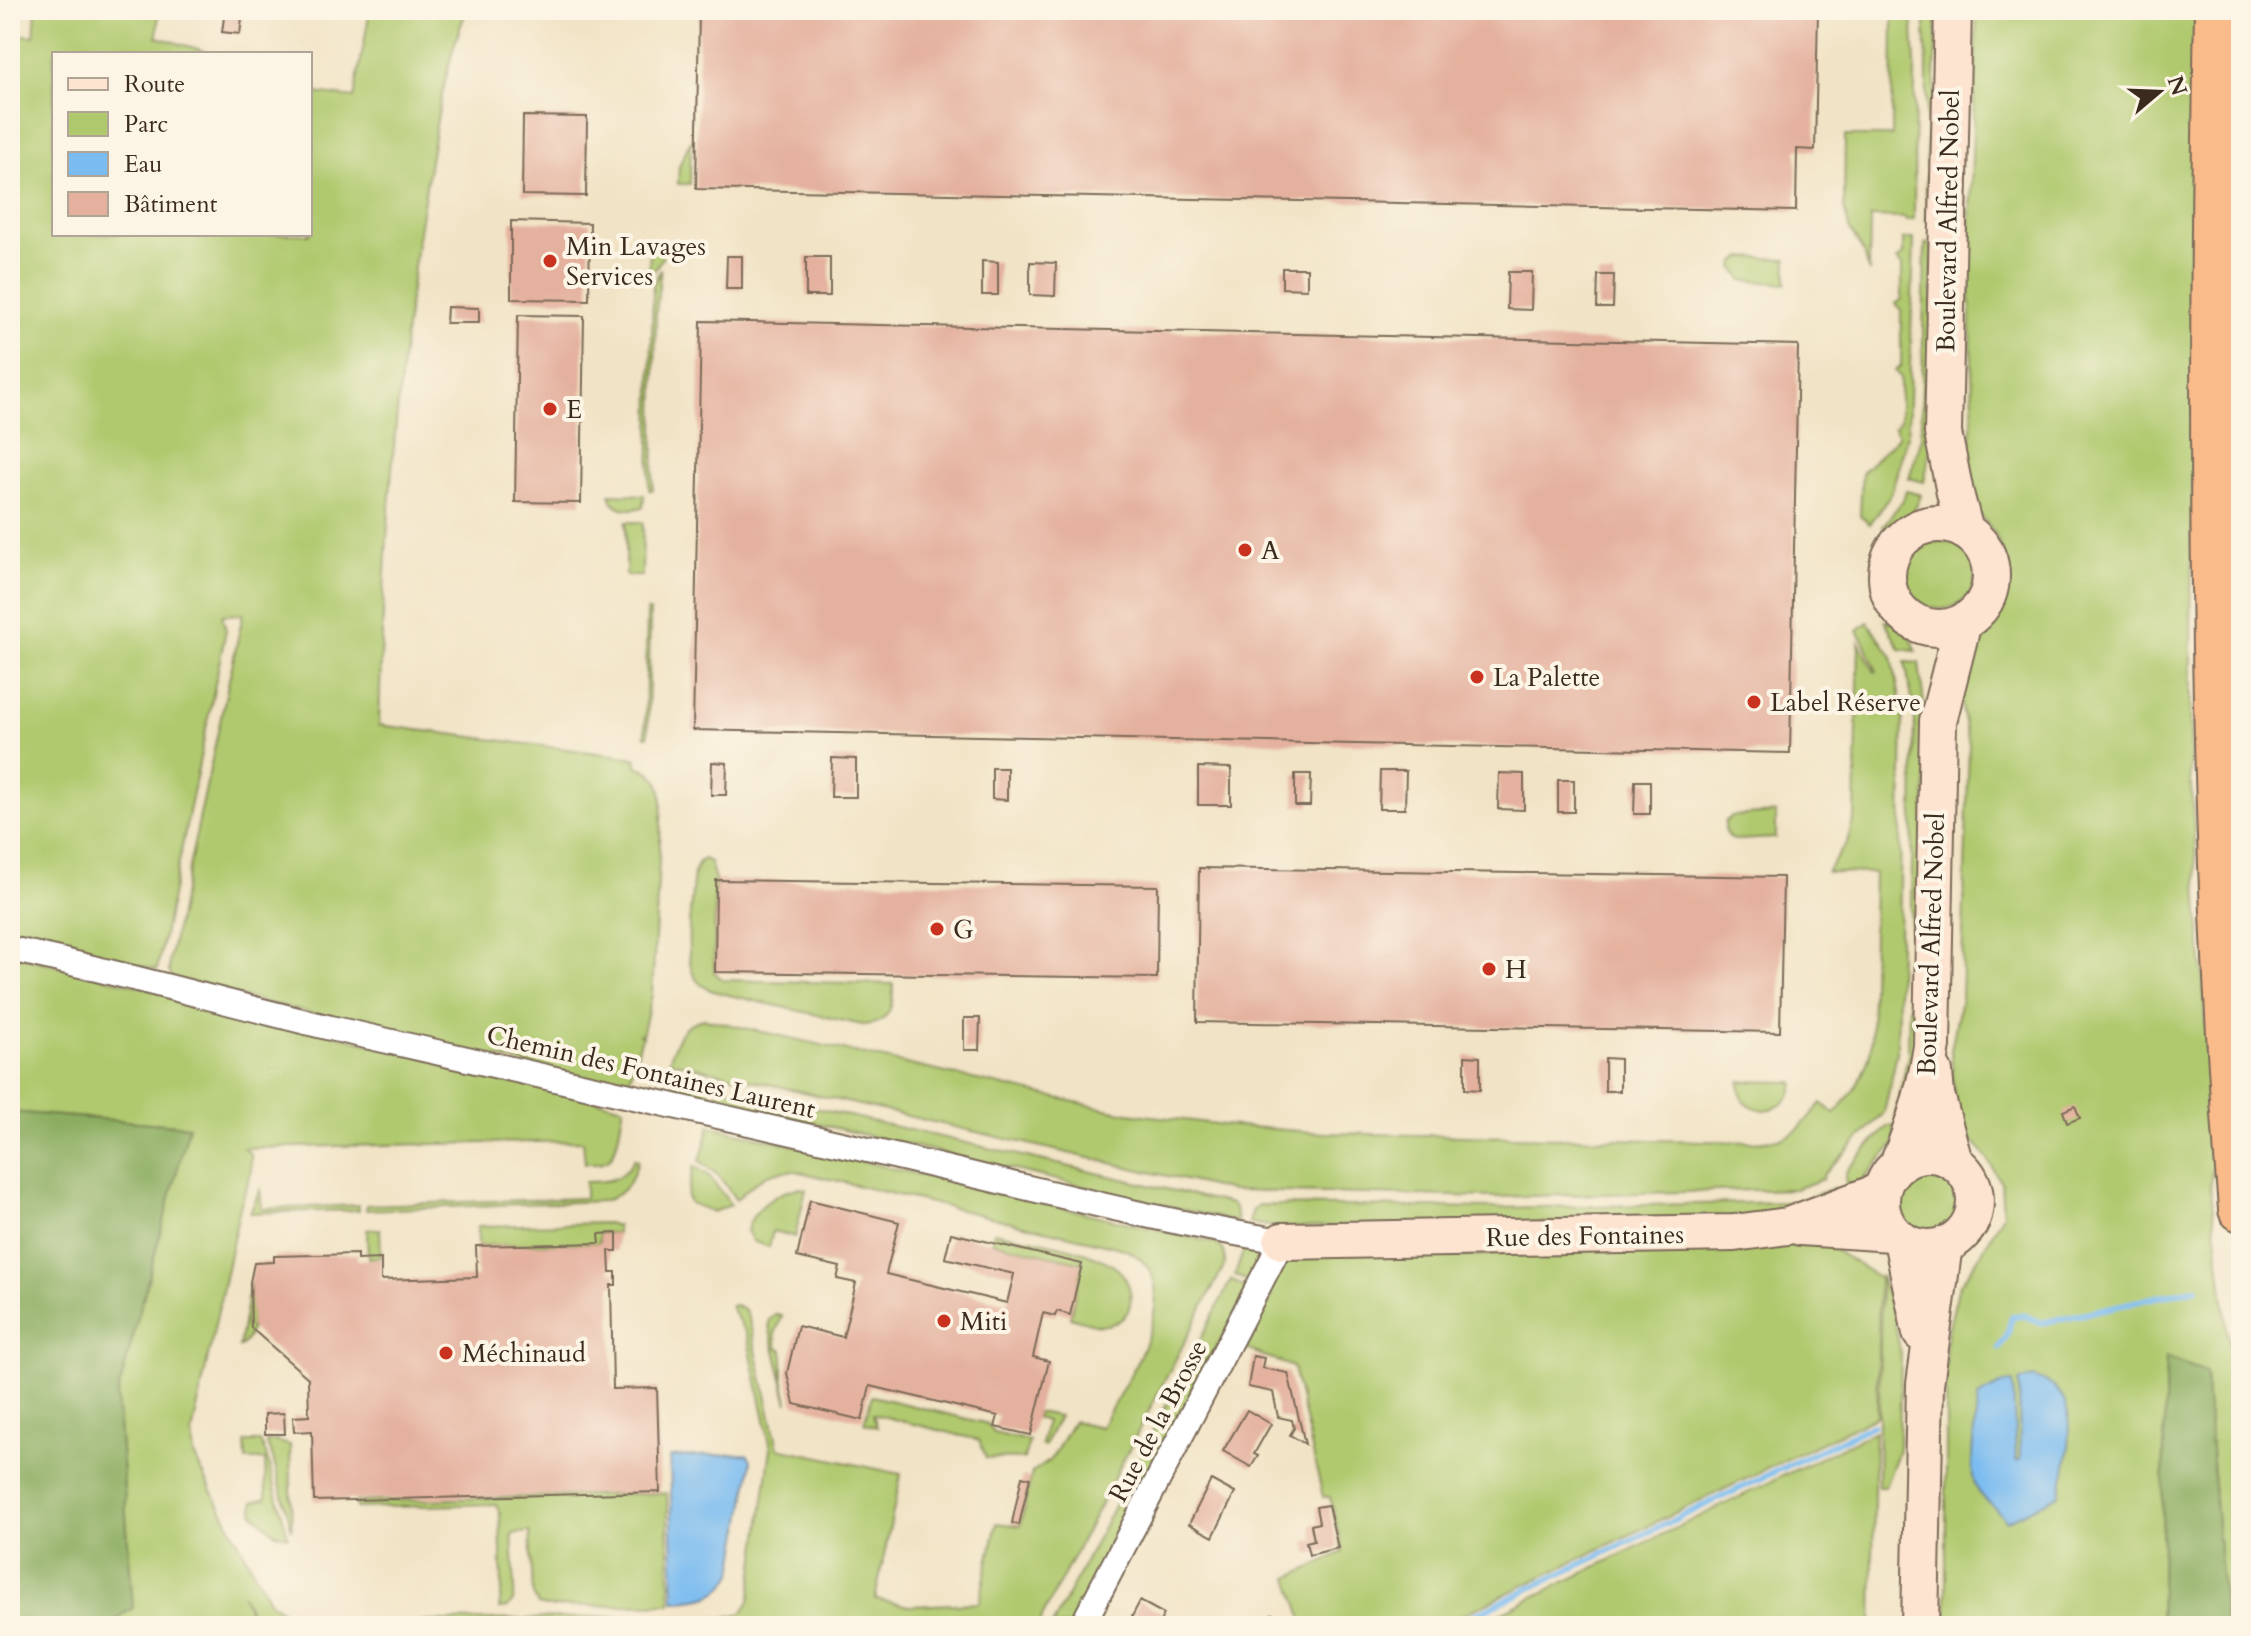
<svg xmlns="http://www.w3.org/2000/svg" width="2251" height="1636" font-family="Cardo,serif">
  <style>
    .green { fill: #b0c96e; stroke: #767a46; stroke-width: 2 }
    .forest { fill: #8cad61; stroke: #646c40; stroke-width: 2 }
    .water { fill: #7bbcf0; stroke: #5b7387; stroke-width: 2 }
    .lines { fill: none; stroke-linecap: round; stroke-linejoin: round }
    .stream { stroke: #7bbcf0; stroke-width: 6 }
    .building { fill: #e4b19e }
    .street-casing { stroke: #7b6b58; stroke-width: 28 }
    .secondary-casing { stroke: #7b6b58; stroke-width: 40 }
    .highway-casing { stroke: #7b6b58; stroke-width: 48 }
    .street { stroke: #fff; stroke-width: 24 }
    .secondary { stroke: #fde4d1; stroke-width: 36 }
    .highway { stroke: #fabb8b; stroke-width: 44 }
    .poi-dot { fill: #c8321e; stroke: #fcf5e5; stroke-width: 3 }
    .labels { text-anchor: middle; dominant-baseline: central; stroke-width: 8; stroke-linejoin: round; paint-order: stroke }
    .street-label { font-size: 26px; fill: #3b2a1e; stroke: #fcf5e5 }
    .poi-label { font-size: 26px; fill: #3b2a1e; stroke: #fcf5e5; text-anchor: start }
  </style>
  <rect width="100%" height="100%" fill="#fcf5e5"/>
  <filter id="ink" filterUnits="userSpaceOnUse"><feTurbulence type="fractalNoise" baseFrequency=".0125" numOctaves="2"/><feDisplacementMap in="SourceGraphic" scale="16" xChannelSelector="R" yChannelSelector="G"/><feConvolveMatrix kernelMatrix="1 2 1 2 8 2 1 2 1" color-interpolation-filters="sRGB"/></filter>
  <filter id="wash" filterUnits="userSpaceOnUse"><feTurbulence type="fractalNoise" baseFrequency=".006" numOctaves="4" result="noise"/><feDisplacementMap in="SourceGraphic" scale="32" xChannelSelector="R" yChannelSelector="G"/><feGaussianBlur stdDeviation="1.8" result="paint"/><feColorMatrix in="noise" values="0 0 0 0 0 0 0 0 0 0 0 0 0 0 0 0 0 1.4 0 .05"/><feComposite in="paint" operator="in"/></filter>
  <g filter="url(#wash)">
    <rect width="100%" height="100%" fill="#f1e3c5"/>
    <g class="green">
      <path d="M 36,10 L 159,10 L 157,37 L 205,51 L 205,54 L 54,54 L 54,234 L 310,234 L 310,140 L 316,93 L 354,98 L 370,10 L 467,10 C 443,66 433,144 423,205 C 396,377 383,551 379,725 L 629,757 L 637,759 L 637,766 C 656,772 662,783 662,803 L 652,995 L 642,1035 L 638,1034 L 642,1037 L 627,1088 L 175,981 L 169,972 L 169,961 L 243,614 L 222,615 L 226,630 L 157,970 L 10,932 L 10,34 L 34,36 Z"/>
      <path d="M 1893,10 L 1912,10 L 1915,63 L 1914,219 L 1906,221 L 1905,218 L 1870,217 L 1869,272 L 1864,253 L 1850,230 L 1844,209 L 1845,136 L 1892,136 Z"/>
      <path d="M 1924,10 L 1937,10 L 1931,219 L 1926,220 L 1927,64 Z"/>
      <path d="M 1977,10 L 2196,10 L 2190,768 L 2214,1158 L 2210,1184 L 2241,1446 L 2241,1626 L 2225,1626 L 2205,1372 L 2166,1357 L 2160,1626 L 1946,1626 L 1946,1339 L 1959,1286 L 1981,1254 L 2003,1214 L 2001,1182 L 1985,1155 L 1968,1137 L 1954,1095 L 1951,1050 L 1961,999 L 1969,745 L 1961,702 L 1972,650 L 1984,627 L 2004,602 L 2008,587 L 2006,563 L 1995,533 L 1974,508 L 1968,477 L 1973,409 L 1969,246 Z"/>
      <path d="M 691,140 L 690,184 L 678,184 L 679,166 Z"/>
      <path d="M 1903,239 L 1914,239 L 1908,433 L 1891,494 L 1870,524 L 1860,516 L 1862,472 L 1899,436 L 1894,427 L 1900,421 L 1900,377 L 1895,371 L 1901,365 L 1901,310 L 1896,304 L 1902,299 L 1902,266 L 1897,260 L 1903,255 Z"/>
      <path d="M 650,241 L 662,241 L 662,258 L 649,279 Z"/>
      <path d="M 1927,243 L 1932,248 L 1930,450 L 1924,482 L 1909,478 L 1921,439 L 1925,244 Z"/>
      <path d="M 1742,257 L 1787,259 L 1786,284 L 1742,280 L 1734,268 L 1735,263 Z"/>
      <path d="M 661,269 L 656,312 L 653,490 L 649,490 L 653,284 Z"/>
      <path d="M 1906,491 L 1921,495 C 1914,513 1905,524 1885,529 L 1883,526 L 1903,500 Z"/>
      <path d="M 610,494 L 644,495 L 643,507 C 630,511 613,510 610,494 Z"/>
      <path d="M 626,522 L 643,522 L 642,576 L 626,576 Z"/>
      <circle cx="1941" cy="575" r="34"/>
      <path d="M 647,611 L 650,611 L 648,736 L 645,736 Z"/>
      <path d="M 1885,621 C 1901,622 1912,635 1916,651 L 1900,649 Z"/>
      <path d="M 1868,622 L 1892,657 L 1903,714 L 1897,1053 L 1884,1113 L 1823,1176 L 1823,1179 L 1795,1189 L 1496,1197 L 1232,1191 L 669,1061 C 676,1041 680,1022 705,1019 L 1120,1112 L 1224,1125 L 1324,1133 L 1752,1142 C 1798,1139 1793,1134 1822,1103 L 1834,1114 C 1853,1095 1865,1075 1871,1049 L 1874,873 L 1827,872 L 1847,842 L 1855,815 L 1859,642 L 1875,672 L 1877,671 L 1858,630 Z"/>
      <path d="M 1905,662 L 1919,663 L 1927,730 L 1919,1046 L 1897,1119 L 1895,1116 L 1908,1056 L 1915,714 Z"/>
      <path d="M 1776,813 L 1776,838 L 1736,840 L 1731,839 L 1725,832 L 1725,822 L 1732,816 Z"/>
      <path d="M 704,859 L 710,862 L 715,880 L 714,972 L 723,980 L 893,984 C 894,1006 889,1025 862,1025 L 729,995 C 717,992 704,990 696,979 C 682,961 692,896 694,873 L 699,862 Z"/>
      <path d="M 10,954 L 624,1107 C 621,1118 618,1151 610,1158 C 604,1164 593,1163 585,1163 L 583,1141 L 244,1148 L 251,1154 L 251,1173 L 240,1207 L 192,1433 L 194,1455 L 200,1468 L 270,1602 L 292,1619 L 320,1626 L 257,1626 L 242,1594 L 251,1617 L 229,1626 L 106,1626 L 133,1608 L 117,1396 L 189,1126 L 10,1112 Z"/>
      <path d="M 670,1074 L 711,1084 L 708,1098 C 691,1094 676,1093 670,1074 Z"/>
      <path d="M 1740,1081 L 1794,1082 C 1793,1100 1781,1108 1764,1110 C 1747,1107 1738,1099 1740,1081 Z"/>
      <path d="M 719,1086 L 1231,1204 L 1235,1208 L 1237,1222 L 716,1100 Z"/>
      <path d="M 1894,1125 L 1895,1145 C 1877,1160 1866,1180 1848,1195 L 1845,1177 L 1847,1170 L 1888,1126 Z"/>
      <path d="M 710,1126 L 1215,1243 C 1225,1248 1227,1256 1224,1266 L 1042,1617 L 1040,1626 L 332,1626 L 332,1624 L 607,1617 L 723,1618 L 742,1613 L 750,1601 L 771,1448 L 747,1335 L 730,1306 L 735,1305 L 745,1311 L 749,1319 L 778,1448 L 901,1474 L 875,1599 L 909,1606 L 979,1603 L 997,1523 L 1020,1526 L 1032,1472 L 1051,1460 L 1073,1421 L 1101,1427 C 1122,1388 1183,1300 1142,1261 C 1133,1251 1121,1248 1108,1245 L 796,1171 C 768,1169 755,1181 736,1200 L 719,1176 L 700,1161 Z"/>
      <path d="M 634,1159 L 638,1160 C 633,1180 625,1194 604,1201 L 366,1210 L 366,1205 L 585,1198 L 585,1182 C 608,1182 623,1181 634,1159 Z"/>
      <path d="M 694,1166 L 709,1176 L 731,1205 L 713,1212 L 690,1203 L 687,1197 Z"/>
      <circle cx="1927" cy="1203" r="34"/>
      <path d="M 799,1188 L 806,1189 L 795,1237 L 773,1231 L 769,1247 L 752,1241 L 747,1231 C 751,1209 778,1191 799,1188 Z"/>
      <path d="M 1835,1188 L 1839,1198 L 1760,1218 L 1283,1228 L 1249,1223 L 1253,1210 L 1259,1205 L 1492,1208 L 1796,1202 Z"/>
      <path d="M 260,1190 L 262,1209 L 359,1205 L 359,1210 L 250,1213 Z"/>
      <path d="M 607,1223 L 617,1226 L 617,1233 L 599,1233 L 599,1243 L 478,1246 L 478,1226 Z"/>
      <path d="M 380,1229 L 381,1257 L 368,1258 L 367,1230 Z"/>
      <path d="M 994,1232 C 1030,1240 1085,1246 1115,1267 C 1136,1282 1138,1321 1107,1325 C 1095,1326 1081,1320 1070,1317 L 1082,1263 L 992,1242 Z"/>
      <path d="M 1824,1243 L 1879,1278 L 1877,1416 L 1439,1626 L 1305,1626 L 1289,1578 L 1343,1552 L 1330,1497 L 1323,1497 L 1293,1367 L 1246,1349 L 1272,1297 L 1266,1293 L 1288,1256 L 1450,1248 L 1451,1257 L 1462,1257 L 1569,1248 Z"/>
      <path d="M 1245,1246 L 1261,1248 L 1266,1251 L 1253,1284 L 1235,1275 Z"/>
      <path d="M 1881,1275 L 1893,1312 L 1901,1356 L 1899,1450 L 1885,1487 L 1878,1487 Z"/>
      <path d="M 1231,1280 L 1248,1289 L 1074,1626 L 1052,1626 Z"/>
      <path d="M 250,1283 C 250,1303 258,1335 239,1347 Z"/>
      <path d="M 775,1315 L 782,1316 L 775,1334 L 777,1348 L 783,1350 L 783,1377 L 788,1403 L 769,1326 L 769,1320 Z"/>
      <path d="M 872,1396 L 988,1424 L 994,1433 L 1029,1441 L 1024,1459 L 986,1458 L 979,1440 L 873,1414 L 877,1427 L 864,1423 Z"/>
      <path d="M 1037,1412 L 1059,1416 L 1044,1446 L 1041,1445 L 1046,1421 L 1036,1418 Z"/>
      <path d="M 1875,1431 L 1872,1626 L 1474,1626 Z"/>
      <path d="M 275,1441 L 290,1445 L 292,1530 L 273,1458 L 266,1442 Z"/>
      <path d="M 245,1442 L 260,1442 L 266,1454 L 288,1536 L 275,1533 L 253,1513 L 253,1502 L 266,1498 L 265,1460 L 246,1460 Z"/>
      <path d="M 667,1493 L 671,1604 L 546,1607 L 538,1605 L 533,1595 L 530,1532 L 512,1534 L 515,1589 L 513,1601 L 507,1608 L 499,1609 L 502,1589 L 500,1514 L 496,1504 L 356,1508 L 356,1502 Z"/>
    </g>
    <g class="forest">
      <path d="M 10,1112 L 189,1126 L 117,1396 L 133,1608 L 106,1626 L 10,1626 Z"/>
      <path d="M 2166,1357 L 2205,1372 L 2225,1626 L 2160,1626 Z"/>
    </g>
    <g class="water">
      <path d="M 2033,1377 C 2040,1380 2050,1382 2056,1389 C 2080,1413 2067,1467 2059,1495 L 2006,1521 C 1998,1508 1982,1500 1976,1487 C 1967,1467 1976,1420 1978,1397 L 2004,1383 L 2013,1382 L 2016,1461 L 2020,1460 L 2019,1381 Z"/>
      <path d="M 747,1454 L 751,1460 L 750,1473 L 733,1573 C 720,1598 701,1600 674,1601 L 670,1457 Z"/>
    </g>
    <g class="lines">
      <g class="stream">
        <path d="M 1999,1348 L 2007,1336 L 2012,1316 L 2023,1315 L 2041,1323 L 2197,1288"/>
        <path d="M 1451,1626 L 1873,1425"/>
      </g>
    </g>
    <g id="blocks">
      <g class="building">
        <path d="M 225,10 L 243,10 L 240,34 L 222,32 Z"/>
        <path d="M 699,10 L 1818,10 L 1815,150 L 1797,149 L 1796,211 L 696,189 Z"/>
        <path d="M 523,116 L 587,117 L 586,196 L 522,195 Z"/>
        <path d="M 511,221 L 590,223 L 589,300 L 511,299 Z"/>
        <path d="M 727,256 L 742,256 L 742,289 L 726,289 Z"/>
        <rect x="806" y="257" width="24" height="39"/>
        <path d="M 982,261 L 998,262 L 998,295 L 982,295 Z"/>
        <path d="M 1030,262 L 1056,263 L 1055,296 L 1030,295 Z"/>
        <path d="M 1282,268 L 1307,268 L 1307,289 L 1282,288 Z"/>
        <path d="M 1508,272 L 1532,272 L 1531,310 L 1507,309 Z"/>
        <path d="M 1598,275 L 1614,275 L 1613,308 L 1597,308 Z"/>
        <path d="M 447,307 L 479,308 L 479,323 L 446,323 Z"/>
        <path d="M 518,315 L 584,316 L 581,503 L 515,502 Z"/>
        <path d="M 701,321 L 1798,345 L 1790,753 L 693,730 Z"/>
        <path d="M 832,758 L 856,759 L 856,797 L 831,797 Z"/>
        <path d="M 712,762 L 727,763 L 726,795 L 711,795 Z"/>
        <path d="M 1198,767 L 1231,768 L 1231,805 L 1198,805 Z"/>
        <path d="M 992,768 L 1007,768 L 1007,800 L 992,799 Z"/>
        <path d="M 1380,771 L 1406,771 L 1405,809 L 1379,809 Z"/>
        <path d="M 1499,773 L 1524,774 L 1524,810 L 1498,809 Z"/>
        <path d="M 1295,774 L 1311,774 L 1310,806 L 1295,806 Z"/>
        <rect x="1558" y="780" width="16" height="32"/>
        <path d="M 1635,781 L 1650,781 L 1650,814 L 1634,814 Z"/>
        <path d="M 1199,868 L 1783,877 L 1780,1032 L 1197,1022 Z"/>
        <path d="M 716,880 L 1158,886 L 1157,978 L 715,972 Z"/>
        <path d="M 964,1018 L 980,1018 L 979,1050 L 964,1050 Z"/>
        <path d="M 1465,1056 L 1480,1057 L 1480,1090 L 1465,1089 Z"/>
        <path d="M 1605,1058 L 1620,1059 L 1620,1091 L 1605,1091 Z"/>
        <path d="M 2075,1106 L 2080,1118 L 2067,1123 L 2063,1111 Z"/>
        <path d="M 810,1200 L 899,1222 L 886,1274 L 1007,1303 L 1014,1274 L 945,1258 L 951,1233 L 1082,1264 L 1070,1315 L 1057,1311 L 1055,1316 L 1043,1313 L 1033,1357 L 1049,1361 L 1031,1435 L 995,1427 L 998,1416 L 870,1386 L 862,1420 L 794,1404 L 787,1373 L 798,1326 L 843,1337 L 856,1283 L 837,1279 L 840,1267 L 797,1257 Z"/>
        <path d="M 617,1233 L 617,1251 L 609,1251 L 610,1272 L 616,1272 L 616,1285 L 611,1285 L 613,1389 L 657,1388 L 660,1492 L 314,1501 L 312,1431 L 294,1432 L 293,1417 L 309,1416 L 308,1378 L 251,1328 L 250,1282 L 254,1263 L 274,1262 L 274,1256 L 357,1254 L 357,1260 L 381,1259 L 381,1280 L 477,1277 L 476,1246 L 600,1243 L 599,1234 Z"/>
        <path d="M 1253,1356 L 1264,1358 L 1262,1368 L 1288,1373 L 1305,1444 L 1290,1435 L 1294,1428 L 1292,1420 L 1278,1417 L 1273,1392 L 1248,1387 Z"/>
        <path d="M 1247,1410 L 1271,1424 L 1254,1454 L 1258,1456 L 1251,1467 L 1223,1451 Z"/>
        <path d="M 284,1413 L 285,1434 L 265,1434 L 265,1414 Z"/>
        <path d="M 1022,1476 L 1030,1478 L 1019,1525 L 1012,1523 Z"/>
        <path d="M 1211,1480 L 1235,1493 L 1213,1537 L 1189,1524 Z"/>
        <path d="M 1328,1505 L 1338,1548 L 1309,1555 L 1306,1542 L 1314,1540 L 1311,1525 L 1319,1523 L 1316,1507 Z"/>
        <path d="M 1140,1601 L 1164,1614 L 1158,1626 L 1127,1626 Z"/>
        <path d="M 1273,1614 L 1280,1626 L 1268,1626 L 1264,1618 Z"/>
      </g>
    </g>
  </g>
  <g filter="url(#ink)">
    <use href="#blocks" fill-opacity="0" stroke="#7b6b58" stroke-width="2"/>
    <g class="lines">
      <defs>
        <path id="street" d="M 10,949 C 119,972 226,1003 335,1029 C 514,1071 693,1109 872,1151 C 1008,1182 1144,1219 1282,1241 L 1082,1626"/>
        <g id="secondary">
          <path d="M 1953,10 L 1943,433 L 1955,493 L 1965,531"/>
          <circle cx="1939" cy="576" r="52"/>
          <path d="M 1934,1072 L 1936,1095 L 1954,1162"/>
          <circle cx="1928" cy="1201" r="47"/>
          <path d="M 1899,1162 C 1915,1124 1926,1087 1932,1046 L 1938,721 L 1963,622"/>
          <path d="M 1801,1227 L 1892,1233"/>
          <path d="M 1902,1240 L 1921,1333"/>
          <path d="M 1282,1241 L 1734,1233 L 1788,1226 L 1881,1191"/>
          <path d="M 1920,1626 L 1925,1384 L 1944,1245"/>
        </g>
        <path id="highway" d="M 2217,10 C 2210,410 2209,810 2241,1209"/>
      </defs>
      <use href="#street" class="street-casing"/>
      <use href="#secondary" class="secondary-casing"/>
      <use href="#highway" class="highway-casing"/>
      <use href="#street" class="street"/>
      <use href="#secondary" class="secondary"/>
      <use href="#highway" class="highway"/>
    </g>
  </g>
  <g class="poi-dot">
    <circle cx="550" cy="261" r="8"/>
    <circle cx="550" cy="409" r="8"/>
    <circle cx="1245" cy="550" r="8"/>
    <circle cx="1477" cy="677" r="8"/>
    <circle cx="1754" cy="702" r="8"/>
    <circle cx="937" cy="929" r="8"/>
    <circle cx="1489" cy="969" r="8"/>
    <circle cx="944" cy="1321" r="8"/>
    <circle cx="446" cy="1353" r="8"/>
  </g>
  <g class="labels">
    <g class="street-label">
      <text transform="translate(1948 221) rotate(-89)">Boulevard Alfred Nobel</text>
      <text transform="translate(1931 944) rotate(-88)">Boulevard Alfred Nobel</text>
      <text transform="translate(651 1072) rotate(13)">Chemin des Fontaines Laurent</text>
      <text transform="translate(1585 1236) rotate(-1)">Rue des Fontaines</text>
      <text transform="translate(1158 1421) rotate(-62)">Rue de la Brosse</text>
    </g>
    <g class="poi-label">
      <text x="566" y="246">Min Lavages<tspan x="566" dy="30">Services</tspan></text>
      <text x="566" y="409">E</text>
      <text x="1261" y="550">A</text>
      <text x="1493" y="677">La Palette</text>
      <text x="1770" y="702">Label Réserve</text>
      <text x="953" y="929">G</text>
      <text x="1505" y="969">H</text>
      <text x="960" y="1321">Miti</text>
      <text x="462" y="1353">Méchinaud</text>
    </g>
  </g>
  <rect width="2251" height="1636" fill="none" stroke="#fcf5e5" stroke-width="40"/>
  <rect x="52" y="52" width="260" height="184" fill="#fcf5e5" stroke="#afa495" stroke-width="2"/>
  <rect x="68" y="78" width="40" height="12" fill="#fde4d1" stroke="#afa495" stroke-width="2"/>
  <text x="124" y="92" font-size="24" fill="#3b2a1e">Route</text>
  <rect x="68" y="112" width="40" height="24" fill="#b0c96e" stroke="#afa495" stroke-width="2"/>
  <text x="124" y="132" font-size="24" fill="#3b2a1e">Parc</text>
  <rect x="68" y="152" width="40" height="24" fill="#7bbcf0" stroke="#afa495" stroke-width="2"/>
  <text x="124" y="172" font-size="24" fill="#3b2a1e">Eau</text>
  <rect x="68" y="192" width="40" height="24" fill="#e4b19e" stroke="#afa495" stroke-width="2"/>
  <text x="124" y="212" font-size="24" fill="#3b2a1e">Bâtiment</text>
  <g transform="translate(2159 92) rotate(71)" stroke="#fcf5e5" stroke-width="6" paint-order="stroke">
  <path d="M0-6L14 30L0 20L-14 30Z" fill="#3b2a1e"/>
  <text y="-12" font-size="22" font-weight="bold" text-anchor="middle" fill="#3b2a1e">N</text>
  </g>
</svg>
